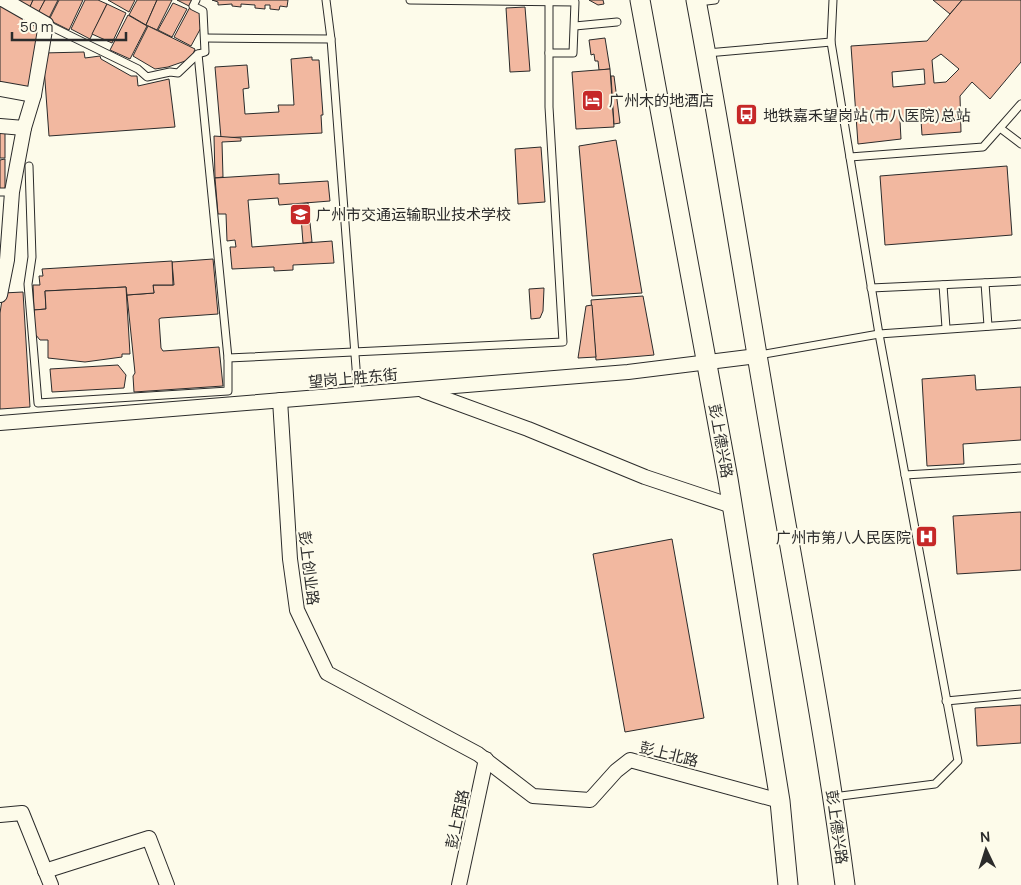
<svg xmlns="http://www.w3.org/2000/svg" width="1021" height="885" font-family="Manrope,'Noto Sans SC',sans-serif">
  <style>
    .building { fill: #f2b8a0; stroke: #2b2b2b; fill-rule: evenodd }
    .lines { fill: none; stroke-linecap: round; stroke-linejoin: round }
    .lane-casing { stroke: #2b2b2b; stroke-width: 9 }
    .street-casing { stroke: #2b2b2b; stroke-width: 16 }
    .secondary-casing { stroke: #2b2b2b; stroke-width: 21 }
    .lane { stroke: #fdfbea; stroke-width: 7 }
    .street { stroke: #fdfbea; stroke-width: 14 }
    .secondary { stroke: #fdfbea; stroke-width: 19 }
    .labels { text-anchor: middle; dominant-baseline: central; stroke-width: 4; stroke-linejoin: round; paint-order: stroke }
    .poi-label { font-size: 15px; fill: #2b2b2b; stroke: #fdfbea; text-anchor: start }
    .street-label { font-size: 15px; fill: #2b2b2b; stroke: #fdfbea }
  </style>
  <rect width="100%" height="100%" fill="#fdfbea"/>
  <g class="building">
    <path d="M 0,0 L 43,27 L 34,89 L 0,83 Z"/>
    <path d="M 8,0 L 33,0 L 28,12 Z"/>
    <path d="M 33,0 L 45,0 L 38,14 L 29,9 Z"/>
    <path d="M 45,0 L 58,0 L 49,18 L 38,13 Z"/>
    <path d="M 59,0 L 83,0 L 69,30 L 49,20 Z"/>
    <path d="M 85,0 L 98,0 L 107,4 L 90,39 L 71,29 Z"/>
    <path d="M 108,0 L 135,0 L 129,12 Z"/>
    <path d="M 137,0 L 157,0 L 146,25 L 129,15 Z"/>
    <path d="M 157,0 L 172,0 L 157,30 L 146,25 Z"/>
    <path d="M 177,0 L 194,0 L 191,7 Z"/>
    <path d="M 212,0 L 288,0 L 287,7 L 280,6 L 279,10 L 270,9 L 270,5 L 265,5 L 265,9 L 255,8 L 255,5 L 241,4 L 241,7 L 232,6 L 232,4 L 218,5 L 218,2 Z"/>
    <path d="M 589,0 L 603,0 L 604,4 L 598,5 Z"/>
    <path d="M 933,0 L 962,0 L 950,14 Z"/>
    <path d="M 962,0 L 1021,0 L 1021,62 L 990,99 L 972,82 L 960,96 L 961,132 L 922,135 L 921,120 L 900,121 L 901,139 L 858,144 L 851,46 L 927,41 ZM 941,54 L 959,69 L 946,82 L 934,83 L 932,60 ZM 924,69 L 925,84 L 893,87 L 892,72 Z"/>
    <path d="M 173,3 L 187,9 L 172,37 L 158,30 Z"/>
    <path d="M 107,4 L 126,13 L 112,43 L 92,34 Z"/>
    <path d="M 190,7 L 202,13 L 203,24 L 191,46 L 174,37 Z"/>
    <path d="M 525,7 L 530,71 L 510,72 L 506,8 Z"/>
    <path d="M 128,15 L 147,26 L 130,59 L 110,50 Z"/>
    <path d="M 148,26 L 195,49 L 191,59 L 168,67 L 155,69 L 133,56 Z"/>
    <path d="M 605,38 L 610,69 L 599,70 L 598,61 L 595,61 L 594,54 L 591,55 L 589,40 Z"/>
    <path d="M 84,52 L 85,58 L 100,56 L 101,59 L 131,76 L 137,76 L 138,86 L 169,79 L 175,127 L 49,136 L 43,53 Z"/>
    <path d="M 312,57 L 312,60 L 319,60 L 323,115 L 321,115 L 322,133 L 221,138 L 215,67 L 247,65 L 249,88 L 243,89 L 245,114 L 279,112 L 278,105 L 294,105 L 291,59 Z"/>
    <path d="M 610,69 L 614,127 L 576,129 L 572,72 Z"/>
    <path d="M 611,76 L 614,76 L 620,123 L 614,124 Z"/>
    <rect x="0" y="129" width="5" height="29"/>
    <path d="M 214,136 L 241,138 L 241,141 L 222,142 L 223,177 L 215,178 Z"/>
    <path d="M 616,140 L 642,293 L 592,296 L 579,146 Z"/>
    <path d="M 541,147 L 545,202 L 518,204 L 515,149 Z"/>
    <path d="M 5,159 L 5,189 L 0,189 L 0,160 Z"/>
    <path d="M 1007,166 L 1012,235 L 885,245 L 880,176 Z"/>
    <path d="M 279,174 L 279,184 L 328,181 L 330,201 L 279,205 L 278,198 L 248,200 L 252,247 L 332,241 L 334,263 L 293,265 L 293,270 L 274,271 L 274,267 L 232,269 L 230,247 L 236,247 L 235,240 L 227,241 L 226,214 L 218,214 L 215,178 Z"/>
    <path d="M 308,203 L 312,242 L 303,243 L 300,204 Z"/>
    <path d="M 213,259 L 218,314 L 161,318 L 159,319 L 161,348 L 163,351 L 219,347 L 223,386 L 134,392 L 133,376 L 135,373 L 127,295 L 154,293 L 153,285 L 174,285 L 172,262 Z"/>
    <path d="M 172,261 L 173,285 L 153,285 L 154,293 L 127,295 L 126,287 L 45,291 L 46,309 L 34,310 L 33,285 L 40,285 L 39,276 L 43,276 L 42,269 Z"/>
    <path d="M 126,287 L 130,354 L 122,354 L 122,357 L 85,362 L 48,358 L 48,340 L 40,340 L 35,334 L 34,310 L 46,309 L 45,291 Z"/>
    <path d="M 544,288 L 543,311 L 540,318 L 531,319 L 529,289 Z"/>
    <path d="M 23,292 L 30,407 L 0,409 L 0,313 L 3,293 Z"/>
    <path d="M 643,296 L 654,355 L 596,360 L 591,300 Z"/>
    <path d="M 592,305 L 596,357 L 578,358 L 586,306 Z"/>
    <path d="M 118,365 L 126,375 L 124,388 L 52,392 L 50,369 Z"/>
    <path d="M 975,375 L 976,390 L 1021,387 L 1021,440 L 963,444 L 964,464 L 927,466 L 922,379 Z"/>
    <path d="M 1021,512 L 1021,570 L 957,574 L 953,516 Z"/>
    <path d="M 672,539 L 704,718 L 625,732 L 593,554 Z"/>
    <path d="M 1021,705 L 1021,743 L 977,746 L 975,708 Z"/>
  </g>
  <g class="lines">
    <defs>
      <g id="lane">
        <path d="M 410,0 L 575,2 L 573,53 L 549,53"/>
        <path d="M 833,0 L 831,42 L 879,334 L 958,761 L 935,784 L 833,797"/>
        <path d="M 698,2 L 715,0"/>
        <path d="M 46,24 L 138,69 L 147,77 L 170,72 L 178,73 L 198,54 L 205,52 L 203,11 L 193,6 L 196,0"/>
        <path d="M 575,26 L 617,22"/>
        <path d="M 205,38 L 331,39 L 326,0"/>
        <path d="M 331,39 L 358,394"/>
        <path d="M 707,53 L 831,42"/>
        <path d="M 1000,128 L 1021,144"/>
        <path d="M 850,157 L 983,147 L 1021,104"/>
        <path d="M 29,166 L 32,257 L 28,284 L 38,403 L 228,391 L 228,358 L 198,54"/>
        <path d="M 0,192 L 12,192"/>
        <path d="M 985,283 L 988,326"/>
        <path d="M 943,285 L 946,328"/>
        <path d="M 871,288 L 1021,281"/>
        <path d="M 759,355 L 879,334 L 1021,324"/>
        <path d="M 228,358 L 563,342 L 549,107 L 549,0"/>
        <path d="M 905,475 L 1021,468"/>
        <path d="M 946,701 L 1021,694"/>
      </g>
      <g id="street">
        <path d="M 0,89 L 34,95"/>
        <path d="M 0,126 L 24,128 L 34,95 L 46,24 L 4,0"/>
        <path d="M 0,295 L 7,260 L 12,192 L 24,128"/>
        <path d="M 424,391 L 528,429 L 645,477 L 732,506"/>
        <path d="M 280,400 L 290,559 L 297,610 L 327,673 L 478,754 L 533,796 L 590,800 L 616,771 L 630,760 L 780,801"/>
        <path d="M 0,423 L 628,372 L 757,356"/>
        <path d="M 0,815 L 22,813 L 51,885"/>
        <path d="M 45,871 L 149,838 L 167,885"/>
        <path d="M 459,885 L 486,759"/>
      </g>
      <g id="secondary">
        <path d="M 640,0 L 728,479 L 780,801 L 788,885"/>
        <path d="M 696,0 C 725,155 749,311 776,467 C 800,606 827,745 845,885"/>
      </g>
    </defs>
    <use href="#lane" class="lane-casing"/>
    <use href="#street" class="street-casing"/>
    <use href="#secondary" class="secondary-casing"/>
    <use href="#lane" class="lane"/>
    <use href="#street" class="street"/>
    <use href="#secondary" class="secondary"/>
  </g>
  <defs>
    <symbol id="hotel-square" viewBox="-11 -11 22 22"><rect x="-9" y="-9" width="18" height="18" rx="4" fill="#c62828" stroke="#fdfbea"/><path d="M-6-4.5h1.5V1H6V5H4.5V3h-9V5H-6ZM-4 0a1.8 1.8 0 1 1 3.6 0ZM.5 0V-2.5h3Q6-2.5 6 0Z" fill="#fff"/></symbol>
    <symbol id="bus-square" viewBox="-11 -11 22 22"><rect x="-9" y="-9" width="18" height="18" rx="4" fill="#c62828" stroke="#fdfbea"/><path d="M-5-6H5V4H4V6H2V4H-2V6H-4V4H-5ZM-3.5-4V0h7V-4ZM-3.5 1.2v1.5H-2V1.2ZM2 1.2v1.5H3.5V1.2Z" fill="#fff"/></symbol>
    <symbol id="school-square" viewBox="-11 -11 22 22"><rect x="-9" y="-9" width="18" height="18" rx="4" fill="#c62828" stroke="#fdfbea"/><path d="M0-5L7-2L0 1L-7-2ZM-4 1L0 2.5L4 1V4Q0 6-4 4Z" fill="#fff"/></symbol>
    <symbol id="hospital-square" viewBox="-11 -11 22 22"><rect x="-9" y="-9" width="18" height="18" rx="4" fill="#c62828" stroke="#fdfbea"/><path d="M-5-5h3v3.5h4V-5h3V5h-3V1.5h-4V5h-3Z" fill="#fff"/></symbol>
  </defs>
  <g fill-rule="evenodd">
    <use href="#hotel-square" x="580" y="88" width="25" height="25"/>
    <use href="#bus-square" x="734" y="102" width="25" height="25"/>
    <use href="#school-square" x="288" y="202" width="25" height="25"/>
    <use href="#hospital-square" x="914" y="524" width="25" height="25"/>
  </g>
  <g class="labels">
    <g class="poi-label">
      <text x="609" y="100">广州木的地酒店</text>
      <text x="763" y="115">地铁嘉禾望岗站(市八医院)总站</text>
      <text x="316" y="214">广州市交通运输职业技术学校</text>
      <text x="911" y="537" text-anchor="end">广州市第八人民医院</text>
    </g>
    <g class="street-label">
      <text transform="translate(353 378) rotate(-5)">望岗上胜东街</text>
      <text transform="translate(721 441) rotate(80)">彭上德兴路</text>
      <text transform="translate(309 568) rotate(83)">彭上创业路</text>
      <text transform="translate(669 754) rotate(14)">彭上北路</text>
      <text transform="translate(457 819) rotate(-78)">彭上西路</text>
      <text transform="translate(837 827) rotate(82)">彭上德兴路</text>
    </g>
  </g>
  <g transform="translate(986 850) rotate(356)" stroke="#fdfbea" stroke-width="4" paint-order="stroke">
  <path d="M0-4L9 19L0 12L-9 19Z" fill="#2b2b2b"/>
  <text y="-8" font-size="14" font-weight="bold" text-anchor="middle" fill="#2b2b2b">N</text>
  </g>
  <path d="M12 32v8h114v-8" fill="none" stroke="#2b2b2b" stroke-width="2.5"/>
  <text x="20" y="32" font-size="15" fill="#2b2b2b" stroke="#fdfbea" stroke-width="4" paint-order="stroke">50 m</text>
</svg>
